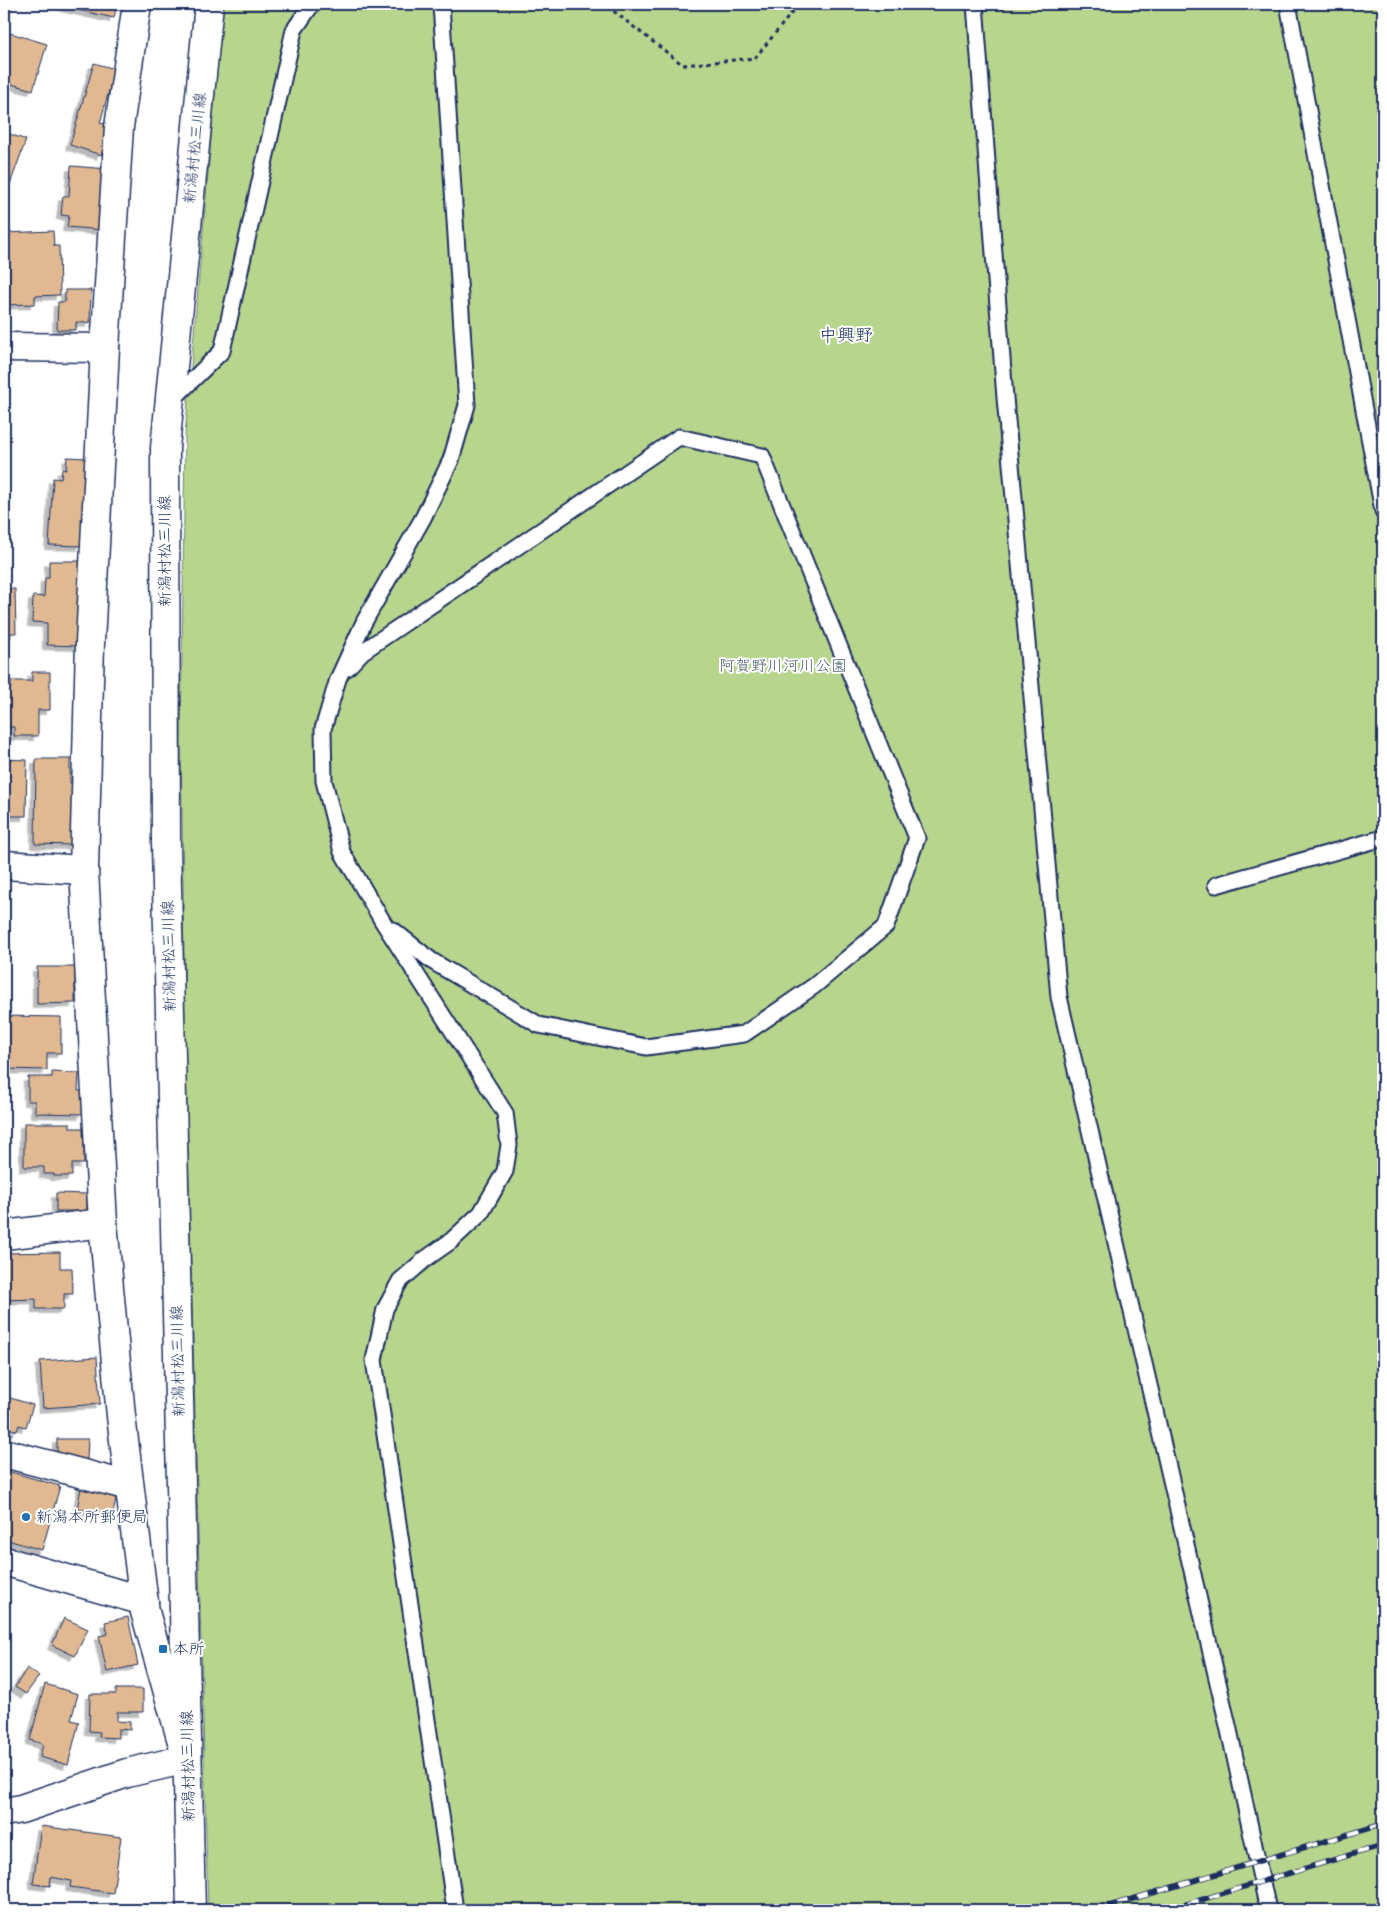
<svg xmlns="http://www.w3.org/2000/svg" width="1387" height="1914" font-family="'Architects Daughter','Klee One',sans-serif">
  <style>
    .green { fill: #b8d58d; stroke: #6a8276 }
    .building { fill: #e0b891; stroke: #1b2f5e; filter: url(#shadow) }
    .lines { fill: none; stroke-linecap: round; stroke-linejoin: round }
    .service-casing { stroke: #1b2f5e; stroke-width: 19 }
    .minor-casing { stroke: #1b2f5e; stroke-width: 31 }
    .primary-casing { stroke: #1b2f5e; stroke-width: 31 }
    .path { stroke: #1b2f5e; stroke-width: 3; stroke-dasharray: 4 4; stroke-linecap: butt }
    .service { stroke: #fff; stroke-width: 15 }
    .minor { stroke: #fff; stroke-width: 28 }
    .primary { stroke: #fff; stroke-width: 28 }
    .rail-casing { stroke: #1b2f5e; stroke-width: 5.5 }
    .rail { stroke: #fff; stroke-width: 4; stroke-dasharray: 11; stroke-linecap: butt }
    .poi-dot { fill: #1f6fb2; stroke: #fff; stroke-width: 2 }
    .labels { text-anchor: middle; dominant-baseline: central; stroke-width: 4; stroke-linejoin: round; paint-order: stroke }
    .street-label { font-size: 16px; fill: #1b2f5e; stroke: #fff }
    .park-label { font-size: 16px; fill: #4a616c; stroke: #fff }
    .poi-label { font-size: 16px; fill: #1b2f5e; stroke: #fff; text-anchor: start }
    .neighbourhood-label { font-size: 18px; fill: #1b2f5e; stroke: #fff }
  </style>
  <defs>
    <filter id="shadow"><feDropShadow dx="-4.5" dy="4.5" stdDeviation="0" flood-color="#0004"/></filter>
  </defs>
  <rect width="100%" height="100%" fill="#fff"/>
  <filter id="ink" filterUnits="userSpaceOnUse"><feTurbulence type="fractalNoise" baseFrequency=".02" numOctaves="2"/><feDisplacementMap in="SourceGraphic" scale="10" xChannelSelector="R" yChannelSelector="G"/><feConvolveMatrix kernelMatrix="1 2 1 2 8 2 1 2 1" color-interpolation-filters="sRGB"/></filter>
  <g filter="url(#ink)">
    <path class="green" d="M 223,4 L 1383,4 L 1383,1910 L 208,1910 L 185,1030 L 181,741 L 185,435 Z"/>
    <g class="building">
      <path d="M 65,4 L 117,4 L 114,18 L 65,7 Z"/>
      <path d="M 10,33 L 47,44 L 33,90 L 4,82 L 4,55 Z"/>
      <path d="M 94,63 L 115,69 L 100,123 L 110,125 L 101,155 L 70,145 Z"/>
      <path d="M 4,132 L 26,140 L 9,187 L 4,185 Z"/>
      <path d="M 71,166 L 108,169 L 102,230 L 67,227 L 69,216 L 61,215 L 63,196 L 69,196 Z"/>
      <path d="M 53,231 L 54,246 L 59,246 L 60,295 L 35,296 L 35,304 L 4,305 L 4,233 Z"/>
      <path d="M 65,290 L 91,290 L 90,323 L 76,322 L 76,330 L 57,330 L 58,302 L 65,302 Z"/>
      <path d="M 67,457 L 87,458 L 82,546 L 49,545 L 53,478 L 61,479 L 62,469 L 66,470 Z"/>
      <path d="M 49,561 L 81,561 L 79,646 L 47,645 L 47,623 L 32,622 L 33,596 L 44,597 L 45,578 L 49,578 Z"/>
      <path d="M 4,589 L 15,589 L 16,633 L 5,633 L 4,649 Z"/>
      <path d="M 32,672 L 50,672 L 50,710 L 38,710 L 38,736 L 14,736 L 14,727 L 4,727 L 4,688 L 11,688 L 11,681 L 32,681 Z"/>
      <path d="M 4,759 L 27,760 L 26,816 L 4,816 Z"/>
      <path d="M 36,759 L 70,759 L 70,783 L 74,783 L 73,845 L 35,844 Z"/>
      <path d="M 37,967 L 75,967 L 75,1003 L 37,1004 Z"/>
      <path d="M 4,1016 L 61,1017 L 61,1053 L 47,1053 L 47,1070 L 4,1069 Z"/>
      <path d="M 52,1072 L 79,1073 L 78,1091 L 84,1091 L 83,1114 L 35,1113 L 35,1101 L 28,1101 L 28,1077 L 52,1077 Z"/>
      <path d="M 24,1123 L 70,1123 L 70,1128 L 84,1128 L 84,1164 L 72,1164 L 72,1176 L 54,1176 L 54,1174 L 44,1174 L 44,1167 L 24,1167 Z"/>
      <path d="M 56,1193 L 87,1194 L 87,1211 L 56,1211 Z"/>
      <path d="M 60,1252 L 60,1268 L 72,1268 L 73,1294 L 64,1294 L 64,1309 L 36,1309 L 36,1299 L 4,1300 L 4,1253 Z"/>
      <path d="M 97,1357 L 100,1404 L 43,1408 L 40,1361 Z"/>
      <path d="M 4,1396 L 33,1405 L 26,1427 L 19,1425 L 17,1431 L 4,1426 Z"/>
      <path d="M 57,1439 L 88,1439 L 87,1460 L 57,1460 Z"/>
      <path d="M 4,1470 L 60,1486 L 42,1550 L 4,1539 Z"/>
      <path d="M 82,1483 L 118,1488 L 113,1514 L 77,1509 Z"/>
      <path d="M 128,1617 L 138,1665 L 107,1672 L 99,1636 L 108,1634 L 105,1622 Z"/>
      <path d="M 64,1618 L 88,1629 L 75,1656 L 52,1645 Z"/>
      <path d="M 27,1668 L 39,1676 L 26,1694 L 15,1687 Z"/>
      <path d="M 45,1684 L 78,1694 L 71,1720 L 79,1722 L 68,1765 L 40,1757 L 43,1744 L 30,1740 Z"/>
      <path d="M 116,1689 L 143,1689 L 143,1712 L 117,1712 L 117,1721 L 130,1722 L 130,1730 L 118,1729 L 118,1738 L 99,1737 L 100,1732 L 89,1731 L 90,1694 L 116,1694 Z"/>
      <path d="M 41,1826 L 121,1837 L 113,1893 L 70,1887 L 71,1881 L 51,1877 L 50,1886 L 33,1884 Z"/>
    </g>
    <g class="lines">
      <defs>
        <g id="service">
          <path d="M 441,4 L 467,405 L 451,460 L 423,518 L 364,622 L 338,679 L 323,729 L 324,781 L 342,852 L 383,922 L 505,1113 L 509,1145 L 505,1171 L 481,1213 L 451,1241 L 424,1260 L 400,1281 L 385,1309 L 374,1360 L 455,1910"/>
          <path d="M 975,4 L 1005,398 L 1059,997 L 1229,1730 L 1268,1910"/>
          <path d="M 1288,4 L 1383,511"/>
          <path d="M 170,402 L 222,351 L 294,30 L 312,4"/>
          <path d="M 347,668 L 362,652 L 679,437 L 762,456 L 917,838 L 886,926 L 814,986 L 744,1034 L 646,1047 L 539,1025 L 432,961 L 393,930"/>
          <path d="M 1216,885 L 1383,838"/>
        </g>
        <g id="minor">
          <path d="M 4,347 L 105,348"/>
          <path d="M 4,865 L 84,870"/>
          <path d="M 4,1235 L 103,1223"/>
          <path d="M 4,1453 L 129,1486"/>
          <path d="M 4,1561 L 144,1601"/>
          <path d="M 4,1812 L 21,1809 L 127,1773 L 187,1759 L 145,1612 L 121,1416 L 103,1223 L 84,870 L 90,643 L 105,348 L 119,127 L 137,4"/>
        </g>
        <path id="primary" d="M 191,1910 L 166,844 L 165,448 L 209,4"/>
      </defs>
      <use href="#service" class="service-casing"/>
      <use href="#minor" class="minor-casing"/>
      <use href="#primary" class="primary-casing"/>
      <path class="path" d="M 611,4 L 612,10 L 683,65 L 755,58 L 799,4"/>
      <use href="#service" class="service"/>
      <use href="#minor" class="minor"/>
      <use href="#primary" class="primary"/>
      <defs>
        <g id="rail">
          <path d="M 1096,1910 L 1383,1824"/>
          <path d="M 1167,1910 L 1383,1845"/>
        </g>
      </defs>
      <use href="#rail" class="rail-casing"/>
      <use href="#rail" class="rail"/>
    </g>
  </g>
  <g class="poi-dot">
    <circle cx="26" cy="1517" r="5"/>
    <rect x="158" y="1644" width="10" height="10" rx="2.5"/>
  </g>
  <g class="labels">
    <g class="street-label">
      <text transform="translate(195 148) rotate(-84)">新潟村松三川線</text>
      <text transform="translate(165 551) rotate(-90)">新潟村松三川線</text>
      <text transform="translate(169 956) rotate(-91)">新潟村松三川線</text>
      <text transform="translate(178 1361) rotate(-91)">新潟村松三川線</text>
      <text transform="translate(188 1766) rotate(-91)">新潟村松三川線</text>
    </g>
    <g class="park-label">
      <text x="783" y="666">阿賀野川河川公園</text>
    </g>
    <g class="poi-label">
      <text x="36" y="1517">新潟本所郵便局</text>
      <text x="173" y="1649">本所</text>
    </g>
    <g class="neighbourhood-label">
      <text x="846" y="335">中興野</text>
    </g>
  </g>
  <rect width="1387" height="1914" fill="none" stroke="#fff" stroke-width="20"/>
  <rect x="10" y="10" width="1367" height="1894" fill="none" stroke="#1b2f5e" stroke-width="2" filter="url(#ink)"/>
</svg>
